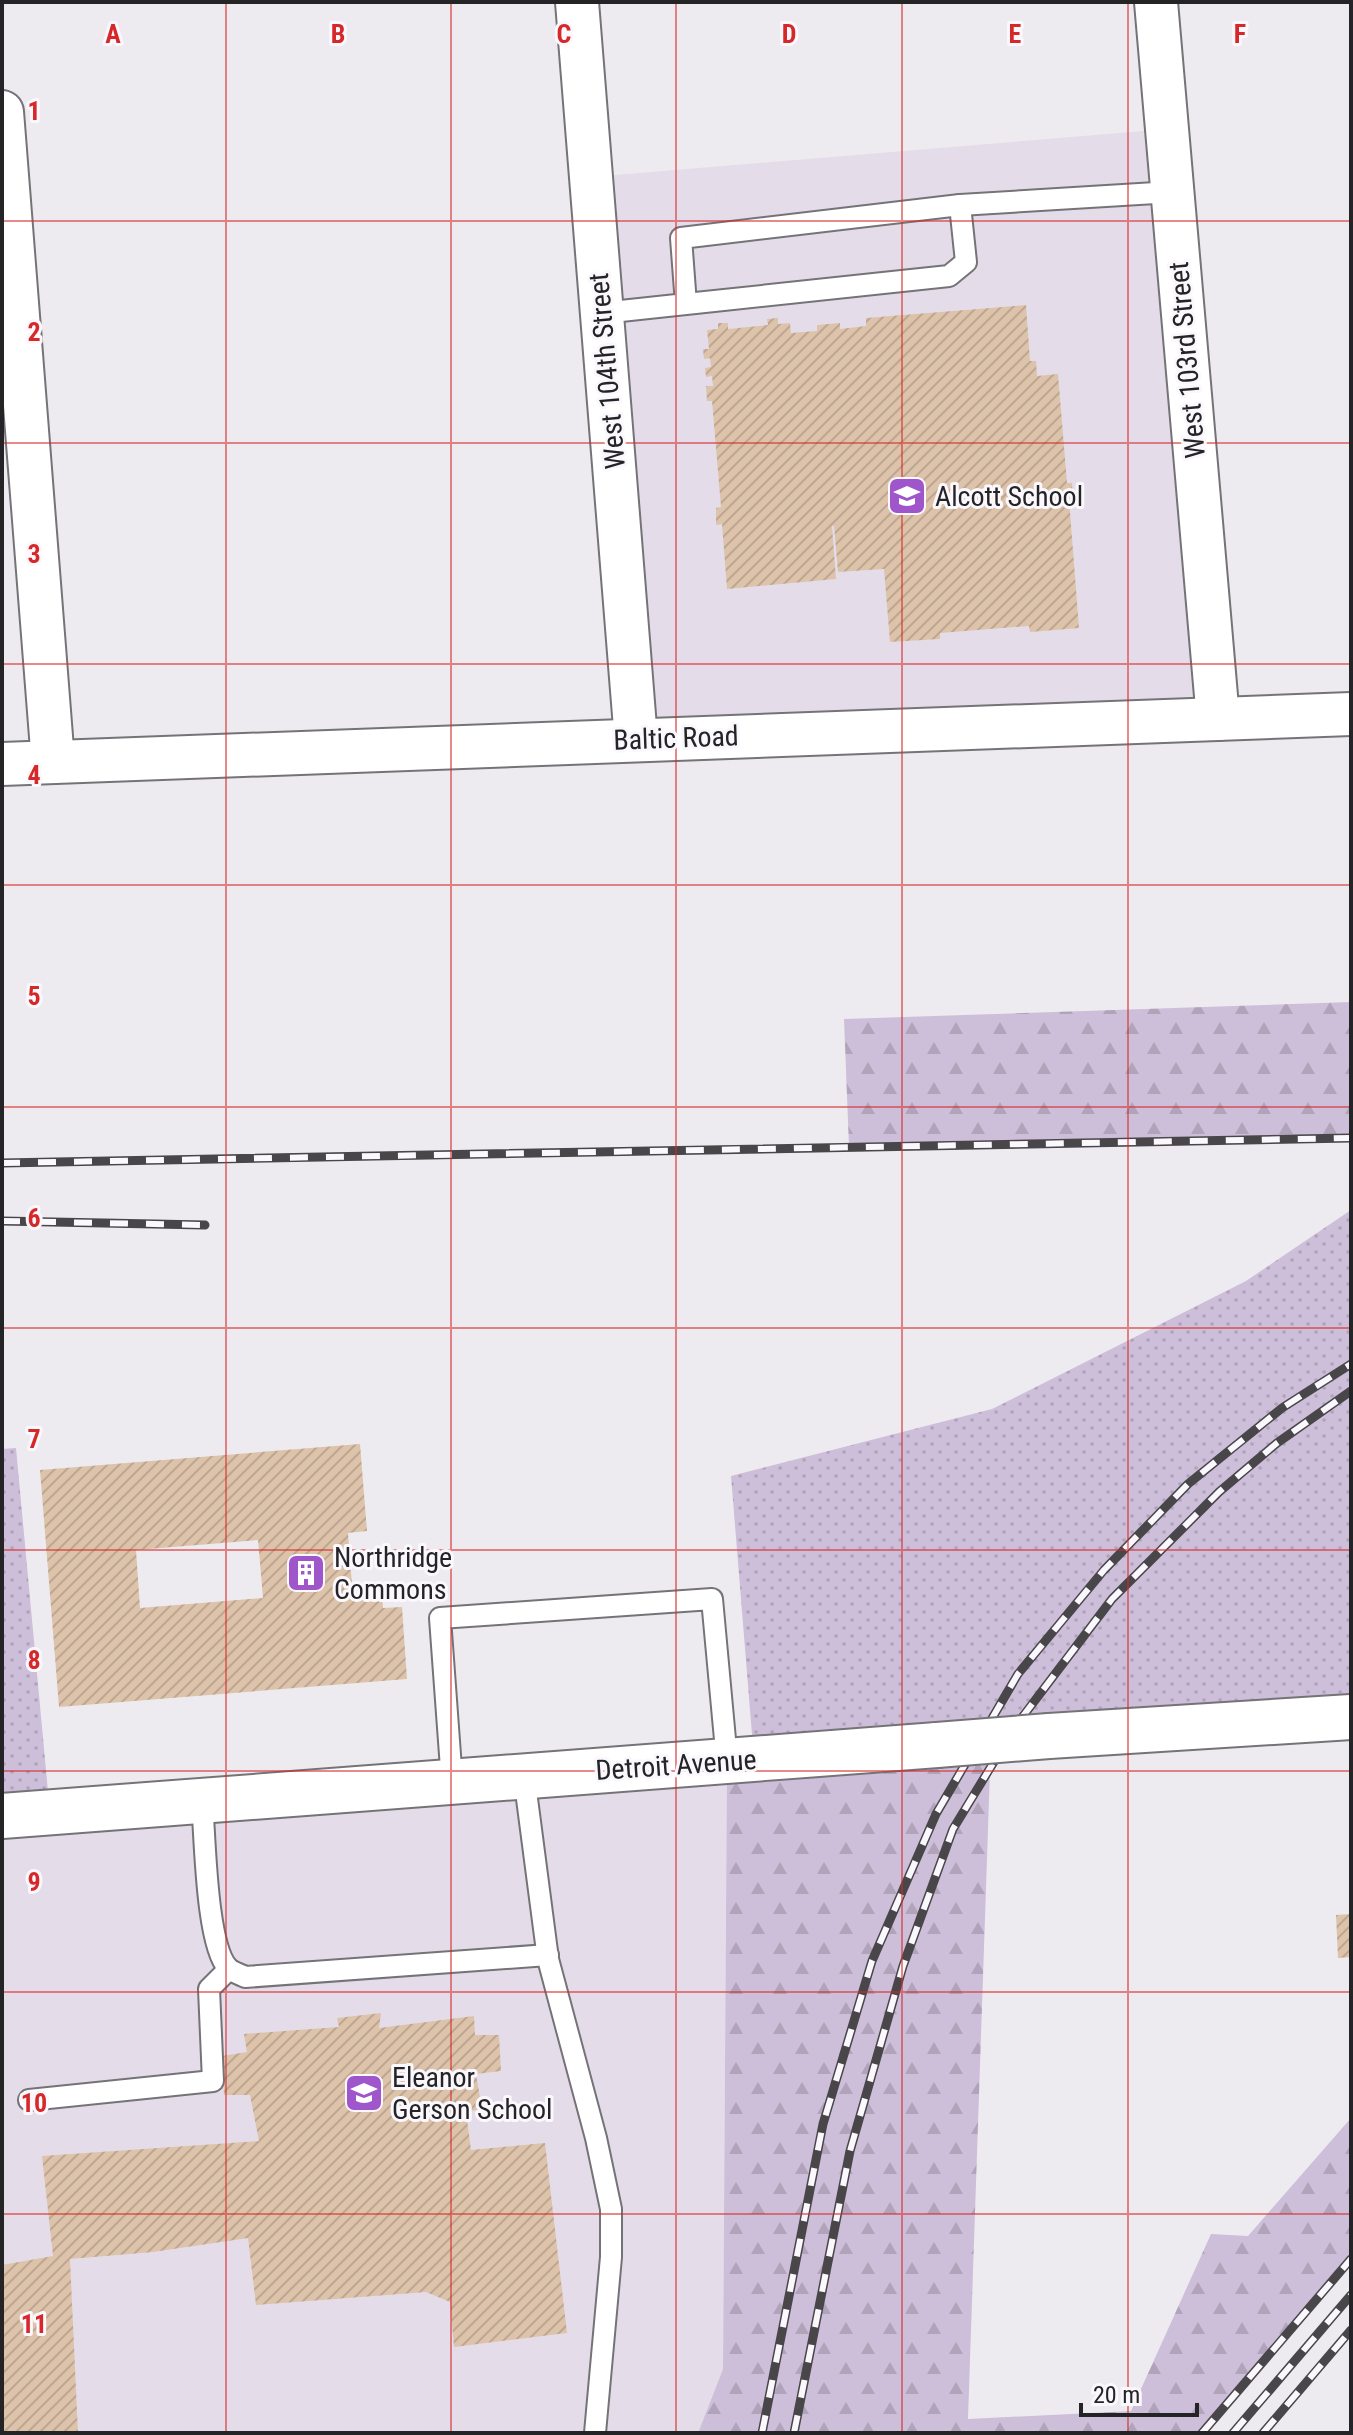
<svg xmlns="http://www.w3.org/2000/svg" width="1353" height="2435" font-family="'Roboto Condensed',sans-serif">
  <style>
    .built { fill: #e4dde9 }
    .grass { fill: url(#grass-dots) }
    .forest { fill: url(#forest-firs) }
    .building { fill: url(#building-hatch); fill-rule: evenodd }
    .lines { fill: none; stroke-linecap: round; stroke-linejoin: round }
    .lane-casing { stroke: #757377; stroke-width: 24 }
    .street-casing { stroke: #757377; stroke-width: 46 }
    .primary-casing { stroke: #757377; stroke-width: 48 }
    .lane { stroke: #fff; stroke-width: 20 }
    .street { stroke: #fff; stroke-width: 42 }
    .primary { stroke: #fff; stroke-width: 44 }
    .rail-casing { stroke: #484649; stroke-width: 9 }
    .rail { stroke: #fbf8fd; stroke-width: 6; stroke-dasharray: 18; stroke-linecap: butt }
    .primary-bridge-casing { stroke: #757377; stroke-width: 48; stroke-linecap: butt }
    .primary-bridge { stroke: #fff; stroke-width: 44 }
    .grid { fill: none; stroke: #d62828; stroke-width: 2; stroke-opacity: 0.55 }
    .labels { text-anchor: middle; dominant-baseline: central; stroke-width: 6; stroke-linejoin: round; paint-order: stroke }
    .street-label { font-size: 28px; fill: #242325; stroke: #fbf8fd }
    .poi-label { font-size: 28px; fill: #242325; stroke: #fbf8fd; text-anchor: start }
    .grid-label { font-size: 26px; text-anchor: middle; font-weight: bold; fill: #d62828; stroke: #fbf8fd; stroke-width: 6; stroke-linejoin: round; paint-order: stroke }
  </style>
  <defs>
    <pattern id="grass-dots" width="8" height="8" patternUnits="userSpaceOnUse" patternTransform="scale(2)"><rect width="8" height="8" fill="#cdbed9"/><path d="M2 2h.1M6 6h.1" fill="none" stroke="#b0a3ba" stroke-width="1.8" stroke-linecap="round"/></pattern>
    <pattern id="forest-firs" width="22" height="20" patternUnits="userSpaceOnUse" patternTransform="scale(2)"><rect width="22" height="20" fill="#cdbed9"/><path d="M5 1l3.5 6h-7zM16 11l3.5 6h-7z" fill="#b0a3ba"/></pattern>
    <pattern id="building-hatch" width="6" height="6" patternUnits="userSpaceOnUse" patternTransform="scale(2)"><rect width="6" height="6" fill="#ddc3aa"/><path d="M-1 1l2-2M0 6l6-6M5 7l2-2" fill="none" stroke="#bea792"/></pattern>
  </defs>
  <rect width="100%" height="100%" fill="#eeebf0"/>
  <g class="built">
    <path d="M 1167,129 L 1218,719 L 636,740 L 591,177 Z"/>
    <path d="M 727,1761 L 723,2369 L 698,2433 L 2,2433 L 2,1816 Z"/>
  </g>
  <g class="grass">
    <path d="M 1351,1210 L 1351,1717 L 754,1759 L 731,1476 L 992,1409 L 1246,1281 Z"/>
    <path d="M 16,1448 L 50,1813 L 2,1816 L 2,1449 Z"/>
  </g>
  <g class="forest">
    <path d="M 1351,1002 L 1351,1141 L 849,1147 L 844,1019 Z"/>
    <path d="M 991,1741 L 968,2419 L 1131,2411 L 1211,2234 L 1248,2236 L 1351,2118 L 1351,2256 L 1200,2433 L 698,2433 L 723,2369 L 727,1761 Z"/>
  </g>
  <g class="building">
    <path d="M 1026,305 L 1030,361 L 1036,361 L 1037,376 L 1058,374 L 1067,483 L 1072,483 L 1073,499 L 1069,499 L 1079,628 L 1030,632 L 1029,626 L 940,633 L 940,639 L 890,642 L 884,569 L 838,572 L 834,526 L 832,526 L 836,579 L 727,589 L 722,524 L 716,525 L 716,508 L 721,507 L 712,401 L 707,401 L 706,386 L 713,386 L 712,376 L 706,377 L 705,368 L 711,367 L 710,358 L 704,359 L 703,349 L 709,349 L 707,330 L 718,329 L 718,323 L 728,323 L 728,329 L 768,325 L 767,319 L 778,318 L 778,324 L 790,323 L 791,333 L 817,331 L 817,325 L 840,323 L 840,329 L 866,326 L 866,318 Z"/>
    <path d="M 360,1444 L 367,1531 L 348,1533 L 353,1598 L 382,1596 L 383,1608 L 402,1607 L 407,1679 L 59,1707 L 40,1470 ZM 258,1540 L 263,1598 L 140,1608 L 136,1550 Z"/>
    <path d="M 1351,1914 L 1351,1957 L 1338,1958 L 1336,1915 Z"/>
    <path d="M 381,2013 L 379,2028 L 474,2016 L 475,2035 L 499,2035 L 501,2071 L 476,2074 L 482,2109 L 466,2112 L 471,2150 L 545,2143 L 567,2333 L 454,2347 L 450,2302 L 426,2292 L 256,2305 L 248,2238 L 153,2252 L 70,2259 L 78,2433 L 2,2433 L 2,2265 L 53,2256 L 42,2156 L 259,2141 L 250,2095 L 224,2095 L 222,2056 L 247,2052 L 244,2034 L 339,2027 L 337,2018 Z"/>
  </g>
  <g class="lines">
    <defs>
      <g id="lane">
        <path d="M 960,205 L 1172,192"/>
        <path d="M 602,313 L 686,304 L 949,276 L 966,262 L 960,205 L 681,238 L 686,304"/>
        <path d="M 524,1776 L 548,1959 L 596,2138 L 611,2209 L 611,2257 L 595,2433"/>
        <path d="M 452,1782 L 440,1618 L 712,1599 L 727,1761"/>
        <path d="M 202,1801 C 205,1835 206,1945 228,1968 C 232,1972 240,1974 245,1977 L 548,1955"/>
        <path d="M 29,2100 L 213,2081 L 209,1989 L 229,1969"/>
      </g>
      <g id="street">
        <path d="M 577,2 L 636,740"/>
        <path d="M 1156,2 L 1218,719"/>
        <path d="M 2,112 L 53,762"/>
        <path d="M 2,764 L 1351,714"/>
      </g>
      <g id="primary">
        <path d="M 1049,1736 L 1351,1717"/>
        <path d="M 2,1816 L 937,1745"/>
      </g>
    </defs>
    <use href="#lane" class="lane-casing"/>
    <use href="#street" class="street-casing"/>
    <use href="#primary" class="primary-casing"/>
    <use href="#lane" class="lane"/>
    <use href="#street" class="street"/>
    <use href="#primary" class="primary"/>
    <defs>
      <g id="rail">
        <path d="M 2,1163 L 1351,1138"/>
        <path d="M 2,1221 L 205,1225"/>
        <path d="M 762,2433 L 823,2124 L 872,1961 L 936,1814 L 1018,1674 L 1104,1570 L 1188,1484 L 1282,1408 L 1351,1364"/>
        <path d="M 794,2433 L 850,2151 L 903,1966 L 953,1829 L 1017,1724 L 1112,1599 L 1219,1492 L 1277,1443 L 1351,1391"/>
        <path d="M 1202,2433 L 1351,2259"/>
        <path d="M 1233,2433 L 1351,2295"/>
        <path d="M 1263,2433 L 1351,2330"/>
      </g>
    </defs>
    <use href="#rail" class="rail-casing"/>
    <use href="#rail" class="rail"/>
    <defs>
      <path id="primary-bridge" d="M 937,1745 L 1049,1736"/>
    </defs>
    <use href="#primary-bridge" class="primary-bridge-casing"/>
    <use href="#primary-bridge" class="primary-bridge"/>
  </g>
  <path class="grid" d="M 226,2 L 226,2433M 451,2 L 451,2433M 676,2 L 676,2433M 902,2 L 902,2433M 1128,2 L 1128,2433M 2,221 L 1351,221M 2,443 L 1351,443M 2,664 L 1351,664M 2,885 L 1351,885M 2,1107 L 1351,1107M 2,1328 L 1351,1328M 2,1550 L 1351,1550M 2,1771 L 1351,1771M 2,1992 L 1351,1992M 2,2214 L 1351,2214"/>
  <defs>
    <symbol id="school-square" viewBox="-11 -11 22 22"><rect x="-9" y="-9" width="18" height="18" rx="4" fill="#9e56ca" stroke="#fbf8fd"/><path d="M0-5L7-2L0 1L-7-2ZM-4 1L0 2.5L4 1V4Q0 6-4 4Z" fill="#fff"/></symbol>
    <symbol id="building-square" viewBox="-11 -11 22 22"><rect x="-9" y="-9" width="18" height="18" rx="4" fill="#9e56ca" stroke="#fbf8fd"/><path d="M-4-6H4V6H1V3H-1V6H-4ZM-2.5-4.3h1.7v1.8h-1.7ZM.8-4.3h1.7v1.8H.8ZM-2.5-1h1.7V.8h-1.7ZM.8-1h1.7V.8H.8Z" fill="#fff"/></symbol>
  </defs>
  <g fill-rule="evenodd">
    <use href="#school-square" x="885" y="474" width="44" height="44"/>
    <use href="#building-square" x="284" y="1551" width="44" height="44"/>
    <use href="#school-square" x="342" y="2071" width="44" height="44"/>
  </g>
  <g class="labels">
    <g class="street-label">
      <text transform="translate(1187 360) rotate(-95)">West 103rd Street</text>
      <text transform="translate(607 371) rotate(-95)">West 104th Street</text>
      <text transform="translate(676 738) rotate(-2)">Baltic Road</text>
      <text transform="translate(676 1765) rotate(-4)">Detroit Avenue</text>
    </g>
    <g class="poi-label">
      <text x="935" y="496">Alcott School</text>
      <text x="334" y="1557">Northridge<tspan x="334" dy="32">Commons</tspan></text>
      <text x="392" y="2077">Eleanor<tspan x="392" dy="32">Gerson School</tspan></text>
    </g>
  </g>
  <g class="grid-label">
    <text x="113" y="43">A</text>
    <text x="338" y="43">B</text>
    <text x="564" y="43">C</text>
    <text x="789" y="43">D</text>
    <text x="1015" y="43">E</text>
    <text x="1240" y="43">F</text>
    <text x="34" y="120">1</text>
    <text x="34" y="341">2</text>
    <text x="34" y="563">3</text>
    <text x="34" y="784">4</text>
    <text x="34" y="1005">5</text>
    <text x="34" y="1227">6</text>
    <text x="34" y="1448">7</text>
    <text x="34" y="1669">8</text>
    <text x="34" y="1891">9</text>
    <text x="34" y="2112">10</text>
    <text x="34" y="2333">11</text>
  </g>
  <rect width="1353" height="2435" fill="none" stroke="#242325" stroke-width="8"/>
  <path d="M1081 2403v12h116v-12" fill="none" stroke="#242325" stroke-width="4"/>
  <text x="1093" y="2403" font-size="24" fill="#242325" stroke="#fbf8fd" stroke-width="6" paint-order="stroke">20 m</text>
</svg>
